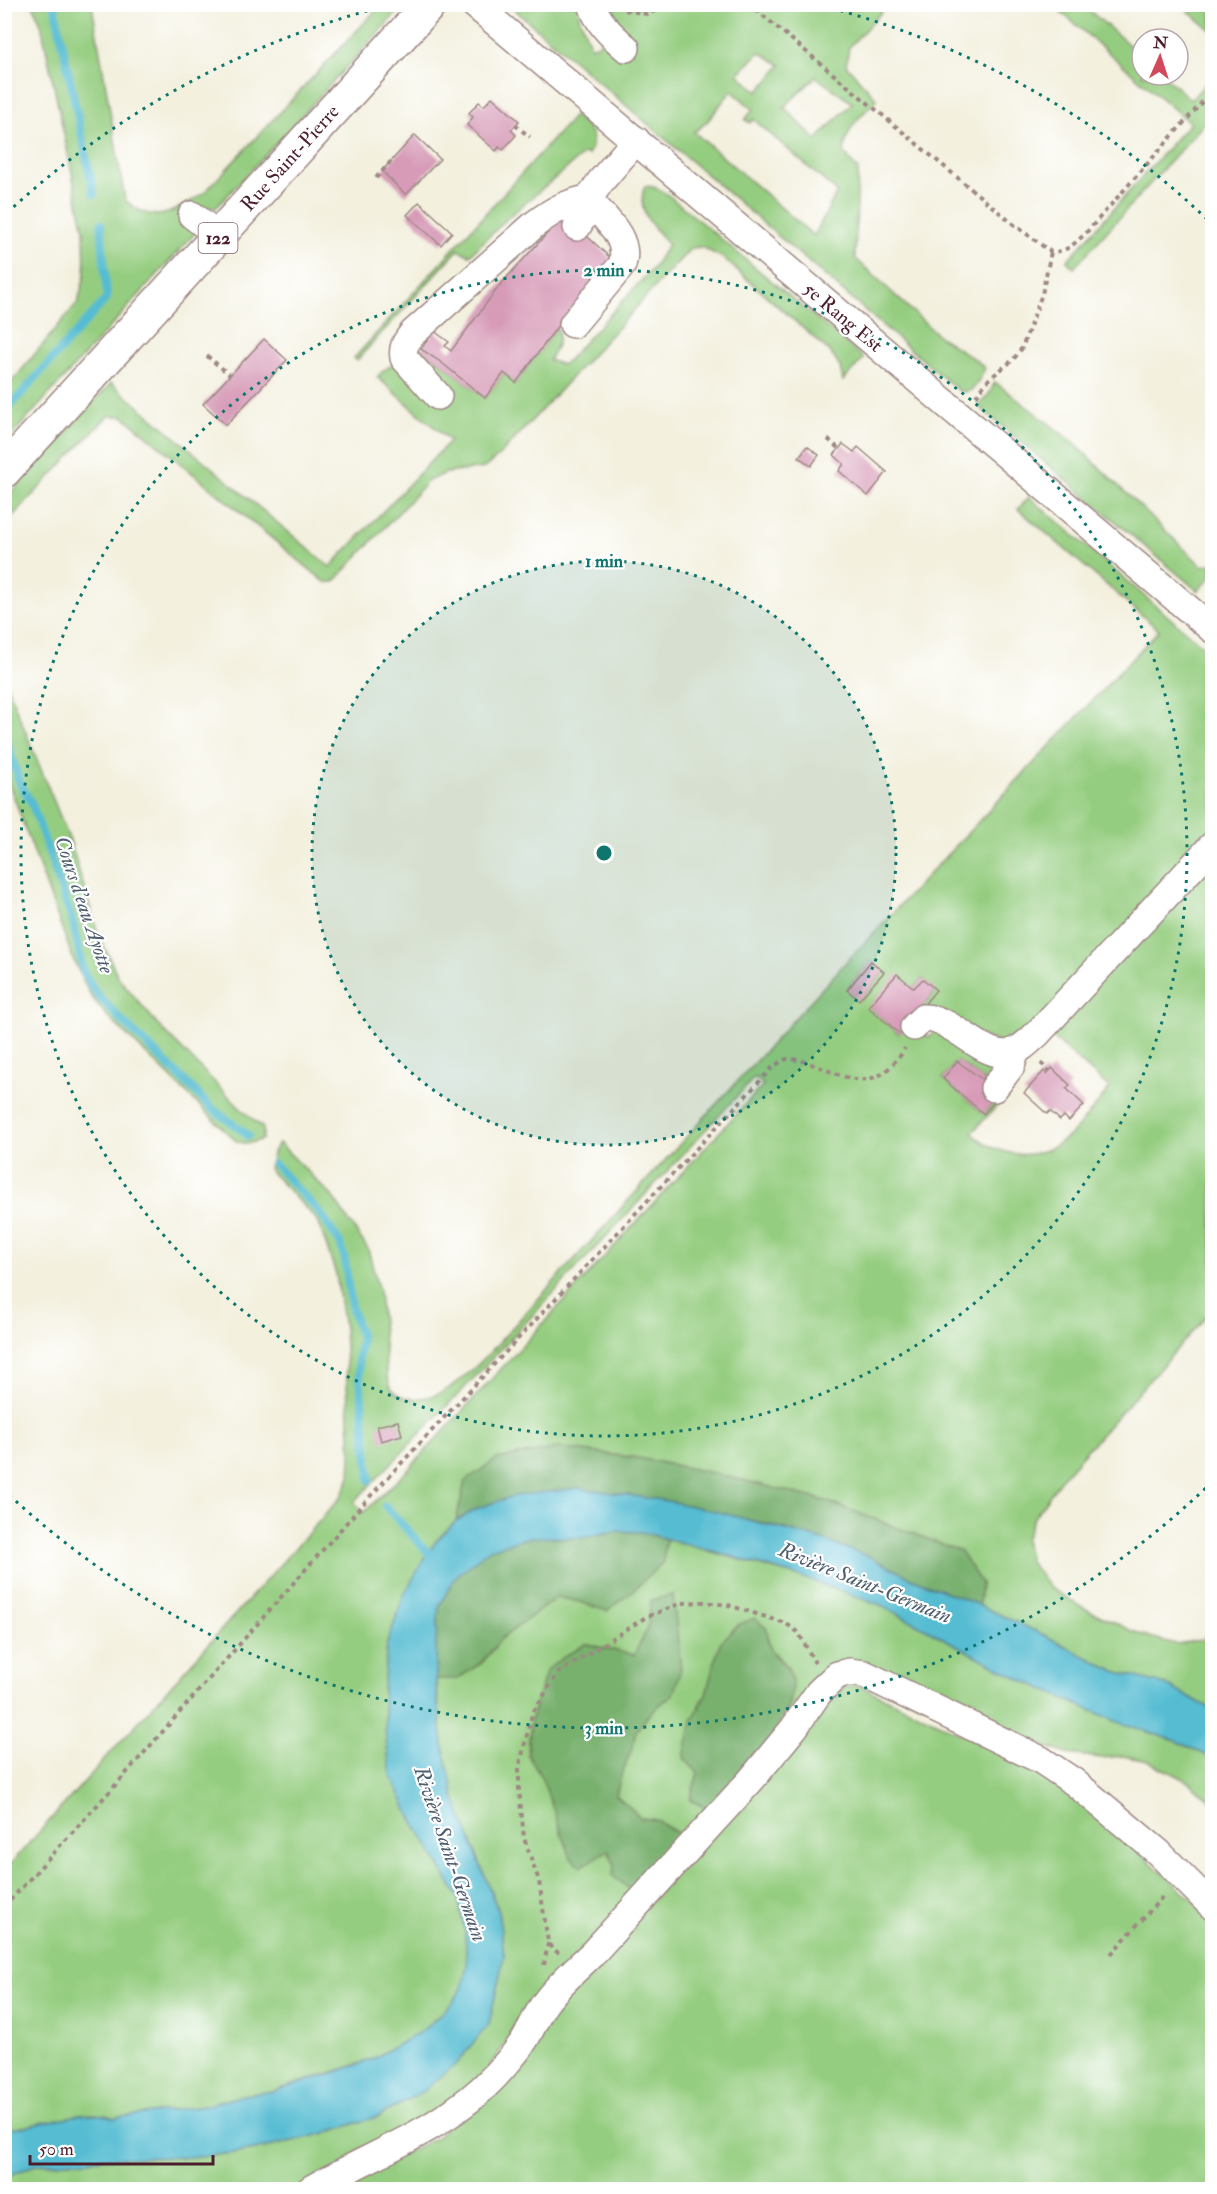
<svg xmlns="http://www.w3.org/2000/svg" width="1217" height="2194" font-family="'IM FELL Double Pica',serif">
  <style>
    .green { fill: #95cd80; stroke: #707656; stroke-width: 1.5; fill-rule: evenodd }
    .forest { fill: #78b06e; stroke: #61684c; stroke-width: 1.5 }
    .water { fill: #55bcd2; stroke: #506e7e; stroke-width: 1.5 }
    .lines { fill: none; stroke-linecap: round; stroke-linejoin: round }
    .stream { stroke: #55bcd2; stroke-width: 8 }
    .building { fill: #d79bb8 }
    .minor-casing { stroke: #9e8884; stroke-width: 30 }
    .major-casing { stroke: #9e8884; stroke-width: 36 }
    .path { stroke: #9e8884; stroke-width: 4; stroke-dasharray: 4.5 4.5; stroke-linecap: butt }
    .minor { stroke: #fff; stroke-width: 27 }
    .major { stroke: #fff; stroke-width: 33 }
    .ring { fill: none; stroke: #0f766e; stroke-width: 3; stroke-dasharray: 3 6 }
    .labels { text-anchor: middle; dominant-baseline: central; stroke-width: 4.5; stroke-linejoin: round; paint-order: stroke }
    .shield { fill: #fff; stroke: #80626b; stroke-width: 1.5 }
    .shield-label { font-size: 18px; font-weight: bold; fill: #4a1f2b }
    .street-label { font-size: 20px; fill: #4a1f2b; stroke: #fff }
    .water-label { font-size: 21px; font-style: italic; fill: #4e5e6e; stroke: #fff }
    .centre { fill: #0f766e; stroke: #fff; stroke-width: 3 }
    .ring-label { font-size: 18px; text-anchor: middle; font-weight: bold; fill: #0f766e; stroke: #fff; stroke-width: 4.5; stroke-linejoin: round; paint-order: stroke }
  </style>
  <rect width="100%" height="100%" fill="#fff"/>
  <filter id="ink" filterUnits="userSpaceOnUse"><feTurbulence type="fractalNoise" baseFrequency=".0167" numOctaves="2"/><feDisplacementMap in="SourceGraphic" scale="12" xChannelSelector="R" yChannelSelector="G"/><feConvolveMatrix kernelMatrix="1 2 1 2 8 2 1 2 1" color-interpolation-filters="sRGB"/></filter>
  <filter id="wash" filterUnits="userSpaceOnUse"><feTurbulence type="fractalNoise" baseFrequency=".008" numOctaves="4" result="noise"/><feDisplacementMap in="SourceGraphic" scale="24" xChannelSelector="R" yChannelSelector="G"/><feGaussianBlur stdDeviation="1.35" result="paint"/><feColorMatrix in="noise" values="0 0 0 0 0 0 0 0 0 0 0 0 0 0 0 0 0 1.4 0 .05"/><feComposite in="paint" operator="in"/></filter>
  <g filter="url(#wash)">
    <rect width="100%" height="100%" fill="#f3f0de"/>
    <g class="green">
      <path d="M 33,5 L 92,5 L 125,200 C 155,228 174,211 204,193 L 381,5 L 404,5 L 216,208 L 189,206 L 196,232 L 5,443 L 5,390 L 78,302 L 85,275 L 84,231 L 41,24 Z"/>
      <path d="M 509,5 L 577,5 L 580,19 L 591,47 L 599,44 L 613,22 L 602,5 L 888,5 L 849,47 L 846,65 L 877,99 C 859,118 846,127 844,153 L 858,170 L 855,258 L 940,337 L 976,360 L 985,368 C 979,380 975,395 959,391 ZM 760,52 L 781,65 L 758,92 L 738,74 ZM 816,77 L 852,103 L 816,140 L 784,107 ZM 732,91 L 753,109 L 745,120 L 750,123 L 753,119 L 837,192 L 814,236 L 694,132 C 713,120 717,106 732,91 Z"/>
      <path d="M 1053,5 L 1083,5 L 1142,56 L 1142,75 L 1163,75 L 1191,100 L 1212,76 L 1212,115 L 1074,268 L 1067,261 L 1190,123 Z"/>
      <path d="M 1180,5 L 1212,5 L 1212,31 L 1183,7 Z"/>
      <path d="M 575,115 C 591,131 598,133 588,155 L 585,153 L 511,215 L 470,255 L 458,250 L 357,360 L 354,358 Z"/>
      <path d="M 645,186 L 654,187 L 667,194 L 864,358 L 843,381 L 840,367 L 830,352 L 723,258 L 702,247 L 691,248 L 501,454 L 484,468 L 446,473 L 428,481 L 334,582 L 325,582 L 123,416 L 108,416 L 5,524 L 4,500 L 111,383 L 330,567 L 450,441 L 377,377 C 388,365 398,361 414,358 L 418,347 L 442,363 L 485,398 L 504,373 L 516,383 L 557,327 C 562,339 555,350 549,360 L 563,365 L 654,267 L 668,244 C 653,227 635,210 645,186 Z"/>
      <path d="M 995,382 L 1074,443 L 1202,566 L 1212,564 L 1212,576 L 1198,591 L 978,406 L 989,394 Z"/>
      <path d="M 1029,497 L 1212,654 L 1212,832 L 1037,1026 L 1008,1046 L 919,1011 L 936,991 L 923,979 L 914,988 L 869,1007 L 899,1034 L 910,1021 L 929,1037 L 935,1030 L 1002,1070 L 989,1084 L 957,1061 L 943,1079 L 984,1114 L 1001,1093 L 1006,1096 L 972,1133 C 985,1145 999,1152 1017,1154 C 1061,1159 1085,1118 1110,1088 L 1046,1032 L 1212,852 L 1212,1310 L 1062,1478 L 1033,1519 L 1025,1540 L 1030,1562 L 1050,1588 L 1084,1608 L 1139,1634 L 1176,1644 L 1202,1640 L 1212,1631 L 1212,1709 L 1166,1685 L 1111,1670 L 1046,1636 L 979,1605 L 981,1583 L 959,1551 L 826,1501 L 713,1473 L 638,1458 L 559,1448 L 497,1459 L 466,1481 L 456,1521 L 436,1541 L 404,1595 L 387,1644 L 383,1691 L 386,1740 L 391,1775 L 407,1810 L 458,1897 L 465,1932 L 467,1965 L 462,1989 L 452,2003 L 422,2031 L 371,2060 L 274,2091 L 243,2095 L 205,2106 L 114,2118 C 86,2105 36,2129 5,2129 L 4,1871 L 341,1497 L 350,1477 L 351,1456 L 344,1328 L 336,1274 L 318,1221 L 271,1172 L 269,1168 L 274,1150 L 279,1143 L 332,1196 L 368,1249 L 379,1291 L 387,1376 C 389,1380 390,1386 392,1389 C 405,1405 434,1398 449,1388 C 476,1371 498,1343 520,1319 L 849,959 L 1159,630 L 1018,509 ZM 871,961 L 884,972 L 860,1000 L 847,989 ZM 755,1077 L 763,1085 L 406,1472 L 364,1512 L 354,1502 L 474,1378 Z"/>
      <path d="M 5,681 L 70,841 L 97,930 L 118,977 L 159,1026 L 241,1109 L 263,1128 L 263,1139 L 247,1144 L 236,1141 L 108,1017 L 90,995 L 73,959 L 5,773 Z"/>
      <path d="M 666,1539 L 801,1577 L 881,1605 L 1018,1678 L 1115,1721 L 1176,1741 L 1212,1758 L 1212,1801 L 1185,1780 L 1148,1761 L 1123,1756 L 1102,1758 L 1067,1754 L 825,1670 L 780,1720 L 791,1701 L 789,1669 L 769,1647 L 767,1629 L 720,1643 L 706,1694 L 692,1721 L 698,1773 L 690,1800 L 711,1810 L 685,1838 L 656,1820 L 641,1818 L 616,1795 L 621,1775 L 631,1751 L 636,1731 L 650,1713 L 673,1694 L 647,1630 L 634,1655 L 586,1644 L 547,1670 L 531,1719 L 528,1755 L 542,1778 L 554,1807 L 561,1833 L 596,1856 L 608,1850 L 614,1865 L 635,1894 L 524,2009 L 509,2037 L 489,2069 L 465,2091 L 313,2189 L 5,2190 L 5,2177 L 35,2165 L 108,2158 L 200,2157 L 255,2150 L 322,2134 L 379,2116 L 422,2092 L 489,2024 L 504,1955 L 498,1910 L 455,1799 L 443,1745 L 436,1679 L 457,1679 L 482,1663 L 501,1639 L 557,1597 L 580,1602 L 630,1593 L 663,1562 Z"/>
      <path d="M 858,1685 L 1041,1772 L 1092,1809 L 1190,1898 L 1212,1922 L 1212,2189 L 329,2190 L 436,2138 L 562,1998 L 783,1758 L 844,1687 Z"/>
    </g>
    <g class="forest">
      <path d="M 559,1448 L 638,1458 L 713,1473 L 826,1501 L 960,1551 L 981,1583 L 979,1605 L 911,1578 L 870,1557 L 820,1539 L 767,1524 L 668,1501 L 579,1488 L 478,1508 L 456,1521 L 465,1481 L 497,1459 Z"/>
      <path d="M 614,1531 L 642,1532 L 666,1539 L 663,1562 L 630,1593 L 607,1611 L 580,1602 L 557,1597 L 501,1639 L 482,1662 L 457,1679 L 436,1679 L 436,1639 L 439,1607 L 455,1577 L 489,1549 L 530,1537 L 583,1538 Z"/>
      <path d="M 673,1595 L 681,1669 L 673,1694 L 650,1713 L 636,1731 L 631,1751 L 621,1775 L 616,1795 L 641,1818 L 656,1820 L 685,1838 L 635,1894 L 613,1876 L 614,1865 L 608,1850 L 581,1867 L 571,1858 L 542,1778 L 528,1755 L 531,1719 L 547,1670 L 562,1658 L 586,1644 L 634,1655 L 647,1630 L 651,1600 Z"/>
      <path d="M 755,1618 L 767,1629 C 768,1634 767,1642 770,1647 C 774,1659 788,1663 791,1676 C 801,1717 736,1781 711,1810 L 690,1800 L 698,1773 L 684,1758 L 692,1721 L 706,1694 L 720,1643 L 738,1625 Z"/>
    </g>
    <path class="water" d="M 579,1488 L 668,1501 L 719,1512 L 820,1539 L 870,1557 L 911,1578 L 979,1605 L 1046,1636 L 1111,1670 L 1166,1685 L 1212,1709 L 1212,1758 L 1176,1741 L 1115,1721 L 1018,1678 L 881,1605 L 801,1577 L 723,1554 L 642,1532 L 614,1531 L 583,1538 L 530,1537 L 490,1549 L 455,1577 L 439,1607 L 436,1639 L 436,1686 L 443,1745 L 455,1799 L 498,1911 L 504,1955 L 489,2024 L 456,2064 L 422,2092 L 379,2116 L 322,2134 L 255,2150 L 200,2157 L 108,2158 L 35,2165 L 5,2177 L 5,2129 C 36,2129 85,2105 114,2118 L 205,2106 L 243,2095 L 274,2091 L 324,2076 L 371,2060 L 422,2031 L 452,2003 L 462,1989 L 467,1965 L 465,1932 L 458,1897 L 407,1810 L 391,1775 L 386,1740 L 383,1691 L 387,1644 L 404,1595 L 420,1566 L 436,1541 L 456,1521 L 478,1508 L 513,1496 Z"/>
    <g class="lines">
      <g class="stream">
        <path d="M 54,4 L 94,194"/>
        <path d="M 4,413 L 107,298 L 101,224"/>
        <path d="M 4,732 L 20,784 L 32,804 L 73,923 L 83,971 L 95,992 L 119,1018 L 196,1092 C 211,1112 231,1120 248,1136"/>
        <path d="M 274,1164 L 320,1213 L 340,1243 L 345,1261 L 351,1306 L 361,1338 L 358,1360 L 370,1480"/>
        <path d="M 385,1506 L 435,1560"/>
      </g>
    </g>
    <g id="blocks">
      <g class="building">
        <path d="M 492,97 L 519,121 L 511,130 L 516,135 L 503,150 L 499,147 L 496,151 L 467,125 L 473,117 L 469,113 L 479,102 L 484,106 Z"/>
        <path d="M 415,135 L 440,159 L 406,195 L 382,171 Z"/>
        <path d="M 419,202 L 452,232 L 441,245 L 407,215 Z"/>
        <path d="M 564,215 L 616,263 L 557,327 L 516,383 L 504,373 L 485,398 L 442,363 L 421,349 L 434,331 L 449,342 L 445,346 L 451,351 L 500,285 Z"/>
        <path d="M 264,339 L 287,360 L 226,425 L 203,404 Z"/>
        <path d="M 843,444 L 854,452 L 858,447 L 887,472 L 868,496 L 839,471 L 844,464 L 834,455 Z"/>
        <path d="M 807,446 L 819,455 L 811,466 L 799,457 Z"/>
        <path d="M 871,961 L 884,972 L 859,1000 L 847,990 Z"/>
        <path d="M 897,974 L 914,988 L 923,979 L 936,990 L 900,1034 L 868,1007 Z"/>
        <path d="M 957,1061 L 1001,1093 L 984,1114 L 943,1079 Z"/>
        <path d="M 1052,1068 L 1070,1085 L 1066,1088 L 1084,1105 L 1069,1121 L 1064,1116 L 1060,1120 L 1050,1111 L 1047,1114 L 1024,1093 L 1044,1071 L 1047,1074 Z"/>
        <path d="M 398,1421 L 402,1435 L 381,1441 L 377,1426 Z"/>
      </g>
    </g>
  </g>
  <g filter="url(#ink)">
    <use href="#blocks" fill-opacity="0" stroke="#9e8884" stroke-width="1.5"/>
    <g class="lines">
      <defs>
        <g id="minor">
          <path d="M 474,4 L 1212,629"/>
          <path d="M 592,4 C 597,22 612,36 626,48"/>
          <path d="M 192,215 L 219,236"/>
          <path d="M 577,227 L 585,214 L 588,199 L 601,181 L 636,140"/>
          <path d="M 573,324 L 622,265 C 631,238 604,218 588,199"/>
          <path d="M 438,396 L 404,358 C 402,346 406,342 413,333 L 535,224 C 552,211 566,203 588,199"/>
          <path d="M 914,1027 L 923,1018 C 954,1017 983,1060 1010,1053 C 1021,1050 1029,1041 1037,1034 L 1212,846"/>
          <path d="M 994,1088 L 1011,1066 L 1016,1050"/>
          <path d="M 311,2189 C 374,2153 446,2129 496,2075 C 506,2064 517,2052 525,2039 C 532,2028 537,2014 545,2003 C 558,1985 575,1970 592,1954 L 751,1780 L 794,1728 L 819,1692 L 837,1675 L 849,1672 L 864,1674 L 1041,1760 L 1074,1782 L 1158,1852 L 1212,1906"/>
        </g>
        <path id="major" d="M 4,471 L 430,4"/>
      </defs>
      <use href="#minor" class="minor-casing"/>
      <use href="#major" class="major-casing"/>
      <g class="path">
        <path d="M 749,4 L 1012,223 L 1051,252 C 1067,252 1074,244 1085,234 L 1212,91"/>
        <path d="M 625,10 L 647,14 L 673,4"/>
        <path d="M 515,125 L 530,137"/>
        <path d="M 376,178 L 394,158"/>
        <path d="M 207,356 L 230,375"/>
        <path d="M 976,396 L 989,379 L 1013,360 L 1022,348 L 1042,294 L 1051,252"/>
        <path d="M 828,439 L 839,449"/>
        <path d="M 1041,1063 L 1049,1071"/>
        <path d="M 4,1907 L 121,1779 L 363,1504 L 772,1068 C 777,1065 782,1059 788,1059 C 822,1059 859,1100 891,1066 C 896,1060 901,1056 905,1048"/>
        <path d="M 559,1953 L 552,1949 L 548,1942 L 539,1881 L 524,1838 L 519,1790 L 519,1768 L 532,1714 L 558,1673 L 646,1617 L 682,1603 L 703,1602 L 728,1605 L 785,1623 L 798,1632 L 815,1663"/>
        <path d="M 1111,1954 L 1165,1894"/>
        <path d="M 544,1965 L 548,1943"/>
      </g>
      <use href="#minor" class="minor"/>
      <use href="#major" class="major"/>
    </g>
  </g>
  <circle cx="604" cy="853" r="292" fill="#0f766e" fill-opacity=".12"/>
  <g class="ring">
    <circle cx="604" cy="853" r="292"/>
    <circle cx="604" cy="853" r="583"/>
    <path d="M1212 1482A875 875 0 0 1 7 1493M7 213A875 875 0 0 1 385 6M823 6A875 875 0 0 1 1212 224"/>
  </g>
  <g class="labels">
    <rect class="shield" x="198.5" y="223" width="39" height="30" rx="4.5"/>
    <g class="shield-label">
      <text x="218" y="238">122</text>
    </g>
    <g class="street-label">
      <text transform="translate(290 158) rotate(-48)">Rue Saint-Pierre</text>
      <text transform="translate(843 317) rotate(40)">5e Rang Est</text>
    </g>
    <g class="water-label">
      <text transform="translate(84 905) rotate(71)">Cours d'eau Ayotte</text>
      <text transform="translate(865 1583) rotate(22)">Rivière Saint-Germain</text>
      <text transform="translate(450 1854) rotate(71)">Rivière Saint-Germain</text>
    </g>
  </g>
  <circle cx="604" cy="853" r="9" class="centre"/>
  <g class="ring-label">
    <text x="604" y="276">2 min</text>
    <text x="604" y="567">1 min</text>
    <text x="604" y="1734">3 min</text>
  </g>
  <rect width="1217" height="2194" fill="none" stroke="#fff" stroke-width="24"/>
  <g transform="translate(1160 57) rotate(3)"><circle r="28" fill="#ffffff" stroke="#b7a5aa" stroke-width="1.5"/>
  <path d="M0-4.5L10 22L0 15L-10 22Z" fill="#d1495b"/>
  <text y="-9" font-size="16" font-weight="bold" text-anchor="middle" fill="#4a1f2b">N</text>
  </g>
  <path d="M30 2155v9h183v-9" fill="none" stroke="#4a1f2b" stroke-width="3"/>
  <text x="39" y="2155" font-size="18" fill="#4a1f2b" stroke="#ffffff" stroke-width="4.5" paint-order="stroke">50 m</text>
</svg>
